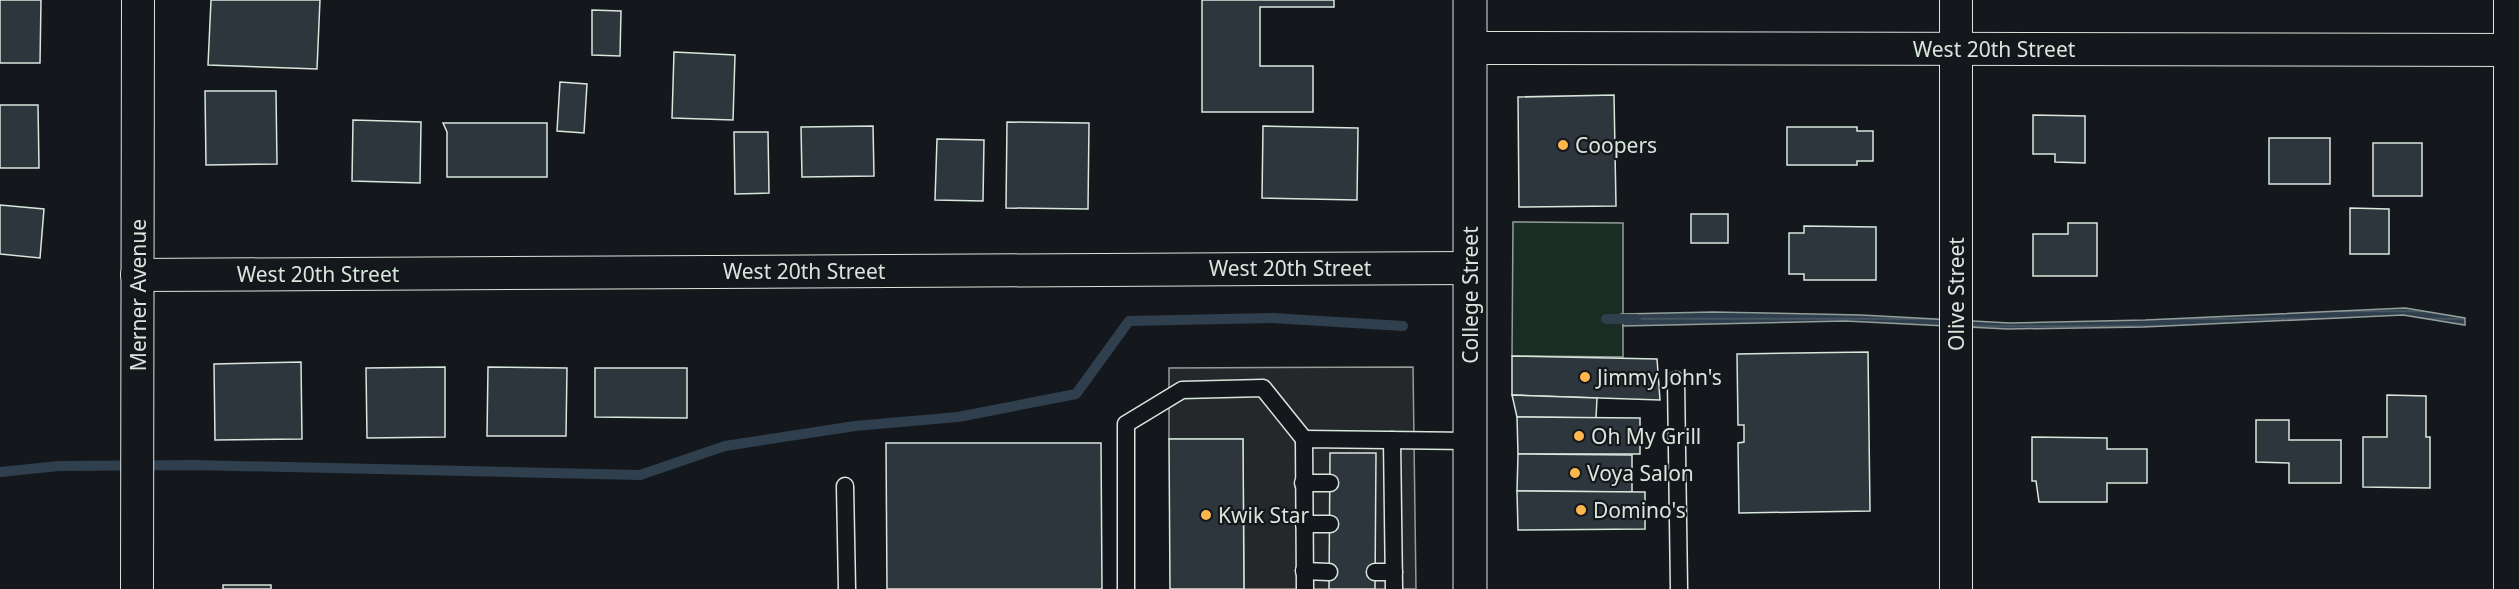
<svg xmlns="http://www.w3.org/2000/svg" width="2519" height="589" font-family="'Noto Sans',sans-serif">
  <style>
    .park { fill: #1a2d24; stroke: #939e99; stroke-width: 1.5 }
    .parking { fill: #24282b; stroke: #939e99; stroke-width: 1.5 }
    .water { fill: url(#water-rules); stroke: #939e99; stroke-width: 1.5 }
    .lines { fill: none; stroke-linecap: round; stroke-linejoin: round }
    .stream { stroke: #2f3f4d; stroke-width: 10 }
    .building { fill: #2c363c; stroke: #d8e6dc; stroke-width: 1.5 }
    .service-casing { stroke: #d8e6dc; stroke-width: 19 }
    .minor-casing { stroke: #d8e6dc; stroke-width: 34 }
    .tertiary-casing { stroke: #d8e6dc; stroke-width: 35 }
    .service { stroke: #14181c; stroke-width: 16 }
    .minor { stroke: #14181c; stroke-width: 32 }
    .tertiary { stroke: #14181c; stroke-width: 33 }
    .poi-dot { fill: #ffb74d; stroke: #14181c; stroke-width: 2 }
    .labels { text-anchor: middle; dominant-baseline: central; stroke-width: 4.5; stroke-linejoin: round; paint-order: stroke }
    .street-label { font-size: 21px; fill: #d8e6dc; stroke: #14181c }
    .poi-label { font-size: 21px; fill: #d8e6dc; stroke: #14181c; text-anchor: start }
  </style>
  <defs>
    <pattern id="water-rules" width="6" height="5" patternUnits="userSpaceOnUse" patternTransform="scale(1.5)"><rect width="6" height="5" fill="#2f3f4d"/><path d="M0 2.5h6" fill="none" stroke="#4c5b66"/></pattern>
  </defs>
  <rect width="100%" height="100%" fill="#14181c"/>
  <path class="park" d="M 1513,222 L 1623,223 L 1623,357 L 1512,356 Z"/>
  <path class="parking" d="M 1413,367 L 1416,589 L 1244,589 L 1243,439 L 1169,439 L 1169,368 Z"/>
  <path class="water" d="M 2405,308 L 2465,318 L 2465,325 L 2403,315 L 2144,327 L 2008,329 L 1845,321 L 1623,326 L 1621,314 L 1713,312 L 1861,315 L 2010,323 L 2145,320 Z"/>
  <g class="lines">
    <g class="stream">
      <path d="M 1606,319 L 1636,319"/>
      <path d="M 0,472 L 59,466 L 194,465 L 640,475 L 725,446 L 855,426 L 958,417 L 1076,394 L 1129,321 L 1272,318 L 1403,326"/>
    </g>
  </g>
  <g class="building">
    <path d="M 0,0 L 41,0 L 40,63 L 0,63 Z"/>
    <path d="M 211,0 L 320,0 L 317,69 L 208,65 Z"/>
    <path d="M 1202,0 L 1334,0 L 1334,7 L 1260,7 L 1260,66 L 1313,66 L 1313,112 L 1202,112 Z"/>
    <path d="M 592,10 L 621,11 L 620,56 L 592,55 Z"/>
    <path d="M 674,52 L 735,55 L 733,120 L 672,118 Z"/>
    <path d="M 560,82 L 587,84 L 584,133 L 557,131 Z"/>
    <path d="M 205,91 L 276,91 L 277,164 L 206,165 Z"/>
    <path d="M 1614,95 L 1616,206 L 1519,207 L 1518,97 Z"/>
    <path d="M 0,105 L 38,105 L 39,168 L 0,168 Z"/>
    <path d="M 2033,115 L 2085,116 L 2085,163 L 2055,162 L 2055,154 L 2033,154 Z"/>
    <path d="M 353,120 L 421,122 L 420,183 L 352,181 Z"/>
    <path d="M 1007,122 L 1089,123 L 1088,209 L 1006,208 Z"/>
    <path d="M 443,123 L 547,123 L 547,177 L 447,177 L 447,132 Z"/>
    <path d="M 873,126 L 874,176 L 802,177 L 801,127 Z"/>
    <path d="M 1263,126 L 1358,128 L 1357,200 L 1262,198 Z"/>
    <path d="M 1787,127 L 1857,127 L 1857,131 L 1873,131 L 1873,161 L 1857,161 L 1857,165 L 1787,165 Z"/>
    <path d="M 734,132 L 768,132 L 769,193 L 735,194 Z"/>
    <rect x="2269" y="138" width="61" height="46"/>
    <path d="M 937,139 L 984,140 L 983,201 L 935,200 Z"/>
    <rect x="2373" y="143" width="49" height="53"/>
    <path d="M 0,205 L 44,209 L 40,258 L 0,254 Z"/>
    <path d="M 2350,208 L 2389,209 L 2389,254 L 2350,254 Z"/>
    <rect x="1691" y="214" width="37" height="29"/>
    <path d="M 2068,223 L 2097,223 L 2097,276 L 2033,276 L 2033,234 L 2068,234 Z"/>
    <path d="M 1804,226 L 1876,227 L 1876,280 L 1804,280 L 1804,274 L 1789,274 L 1789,233 L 1804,233 Z"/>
    <path d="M 1868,352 L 1870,511 L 1739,513 L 1738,443 L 1744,442 L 1744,425 L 1738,425 L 1737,354 Z"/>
    <path d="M 1512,356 L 1657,359 L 1660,400 L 1512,395 Z"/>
    <path d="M 301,362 L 302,439 L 215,440 L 214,364 Z"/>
    <path d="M 445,367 L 445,437 L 367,438 L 366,368 Z"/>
    <path d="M 488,367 L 567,368 L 566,436 L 487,436 Z"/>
    <path d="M 595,368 L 687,368 L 687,418 L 595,417 Z"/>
    <path d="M 1512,395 L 1597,398 L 1596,418 L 1517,417 Z"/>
    <path d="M 2387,395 L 2426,396 L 2426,437 L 2430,437 L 2430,488 L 2363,487 L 2363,437 L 2387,437 Z"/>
    <path d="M 1517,417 L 1640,418 L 1640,454 L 1518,454 Z"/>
    <path d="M 2256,420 L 2289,420 L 2289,440 L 2341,440 L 2341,483 L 2289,483 L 2289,463 L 2256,462 Z"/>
    <path d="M 2032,437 L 2107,438 L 2107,449 L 2147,449 L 2147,483 L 2107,483 L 2107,502 L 2039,502 L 2036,481 L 2032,481 Z"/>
    <path d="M 1169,439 L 1243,439 L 1244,589 L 1170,589 Z"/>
    <path d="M 886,443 L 1101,443 L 1102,589 L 887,589 Z"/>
    <path d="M 1330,453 L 1376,453 L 1375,589 L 1329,589 Z"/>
    <path d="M 1518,454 L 1632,455 L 1632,492 L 1517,491 Z"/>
    <path d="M 1517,491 L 1645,492 L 1645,529 L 1518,530 Z"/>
    <rect x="223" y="585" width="48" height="4"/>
  </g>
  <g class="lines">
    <defs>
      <g id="service">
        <path d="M 1676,380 L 1679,589"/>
        <path d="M 1392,440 L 1394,589"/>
        <path d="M 1303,483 L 1330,483"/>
        <path d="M 845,486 L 847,589"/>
        <path d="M 1304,524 L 1330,524"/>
        <path d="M 1304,571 L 1329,572"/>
        <path d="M 1375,572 L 1394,572"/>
        <path d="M 1126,589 L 1126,424 L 1182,390 L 1263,388 L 1304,439"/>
        <path d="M 1305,589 L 1304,439 L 1470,441"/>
      </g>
      <g id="minor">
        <path d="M 2510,0 L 2510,589"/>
        <path d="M 1470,48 L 2519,50"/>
        <path d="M 137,275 L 1470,268"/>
        <path d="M 137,589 L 138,0"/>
        <path d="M 1956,589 L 1956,0"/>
      </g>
      <path id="tertiary" d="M 1470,0 L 1470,589"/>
    </defs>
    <use href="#service" class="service-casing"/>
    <use href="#minor" class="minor-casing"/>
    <use href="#tertiary" class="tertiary-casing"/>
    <use href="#service" class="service"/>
    <use href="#minor" class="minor"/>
    <use href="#tertiary" class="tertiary"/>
  </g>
  <g class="poi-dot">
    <circle cx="1563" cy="145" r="6"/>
    <circle cx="1585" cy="377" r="6"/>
    <circle cx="1579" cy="436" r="6"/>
    <circle cx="1575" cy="473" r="6"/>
    <circle cx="1581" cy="510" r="6"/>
    <circle cx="1206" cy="515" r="6"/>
  </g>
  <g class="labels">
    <g class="street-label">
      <text x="1994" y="49">West 20th Street</text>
      <text x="1290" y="268">West 20th Street</text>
      <text x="804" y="271">West 20th Street</text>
      <text x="318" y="274">West 20th Street</text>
      <text transform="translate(1956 294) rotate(-90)">Olive Street</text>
      <text transform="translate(138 295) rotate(-90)">Merner Avenue</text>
      <text transform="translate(1470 295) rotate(-90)">College Street</text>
    </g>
    <g class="poi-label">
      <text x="1575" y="145">Coopers</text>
      <text x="1597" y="377">Jimmy John's</text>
      <text x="1591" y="436">Oh My Grill</text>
      <text x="1587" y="473">Voya Salon</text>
      <text x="1593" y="510">Domino's</text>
      <text x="1218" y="515">Kwik Star</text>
    </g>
  </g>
</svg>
